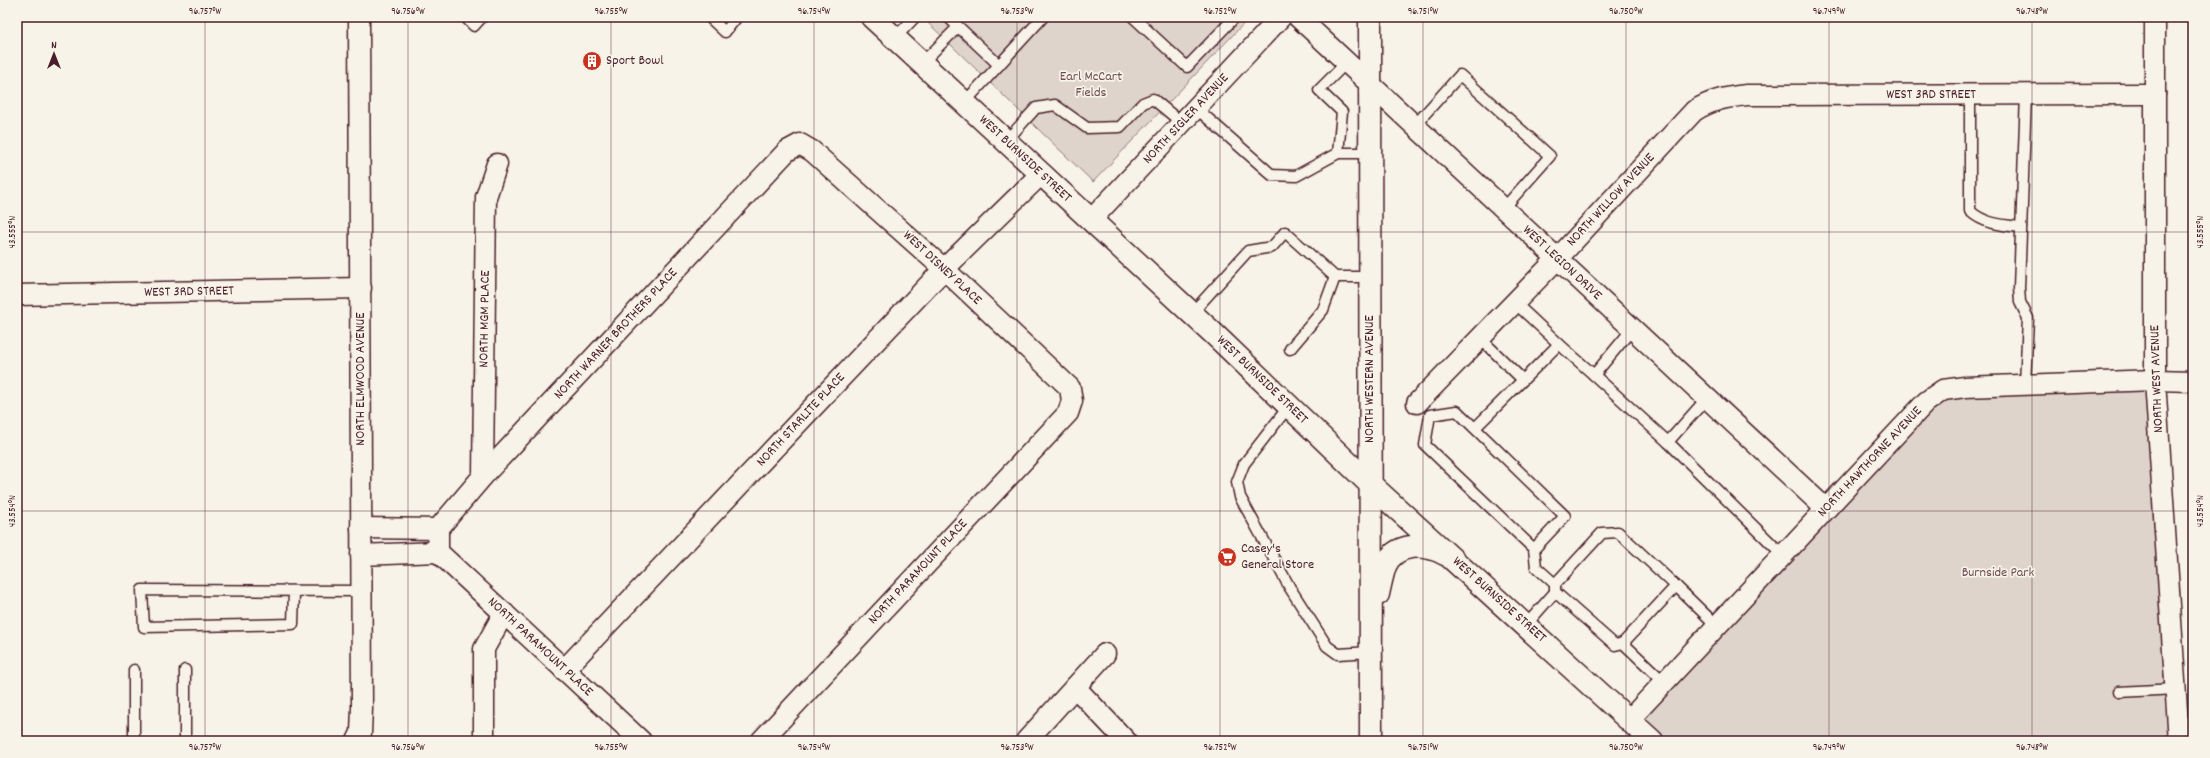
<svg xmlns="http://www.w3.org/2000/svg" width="2210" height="758" font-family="Dekko,sans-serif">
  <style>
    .green { fill: #ded4cc; stroke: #947a7c }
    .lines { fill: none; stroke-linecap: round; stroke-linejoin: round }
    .lane-casing { stroke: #4a1f2b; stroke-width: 13 }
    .street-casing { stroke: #4a1f2b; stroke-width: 23 }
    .secondary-casing { stroke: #4a1f2b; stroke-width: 25 }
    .lane { stroke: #f7f3e8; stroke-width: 10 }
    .street { stroke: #f7f3e8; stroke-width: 20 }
    .secondary { stroke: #f7f3e8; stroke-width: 22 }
    .ticks { fill: none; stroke: #4a1f2b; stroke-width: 1; stroke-opacity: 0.45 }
    .labels { text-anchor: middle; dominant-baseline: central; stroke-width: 3.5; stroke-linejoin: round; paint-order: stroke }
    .poi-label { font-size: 14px; fill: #4a1f2b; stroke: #f7f3e8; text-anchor: start }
    .park-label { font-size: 14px; fill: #6f4c53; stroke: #f7f3e8 }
    .street-label { font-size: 14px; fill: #4a1f2b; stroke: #f7f3e8 }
    .neatline { fill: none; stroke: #4a1f2b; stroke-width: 1.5 }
    .ticks-label { font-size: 10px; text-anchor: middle; fill: #4a1f2b }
  </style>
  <rect width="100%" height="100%" fill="#f7f3e8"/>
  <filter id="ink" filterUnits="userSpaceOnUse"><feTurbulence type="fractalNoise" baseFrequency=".025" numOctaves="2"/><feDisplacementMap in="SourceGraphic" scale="8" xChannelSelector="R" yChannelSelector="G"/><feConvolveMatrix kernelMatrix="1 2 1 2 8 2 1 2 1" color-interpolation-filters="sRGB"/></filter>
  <g filter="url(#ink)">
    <g class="green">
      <path d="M 922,17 L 1250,17 L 1093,182 Z"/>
      <path d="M 2155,380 L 2179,741 L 1652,741 L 1629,720 L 1943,390 Z"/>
    </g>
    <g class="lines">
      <defs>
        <g id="lane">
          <path d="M 465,17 L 474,26 L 482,17"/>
          <path d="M 709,17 L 725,32 L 737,17"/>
          <path d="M 948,17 L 999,65"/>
          <path d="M 1133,17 L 1187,67 L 1235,17"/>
          <path d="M 895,38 L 915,17"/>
          <path d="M 922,63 L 958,27"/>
          <path d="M 1970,94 L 1970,211 C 1984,224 2002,225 2021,227"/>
          <path d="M 964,103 L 1043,17"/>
          <path d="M 1196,108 L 1272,175 L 1296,176 L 1338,153 L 1370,153"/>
          <path d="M 1415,125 L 1460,75 L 1550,156 L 1504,208"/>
          <path d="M 1006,141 L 1036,108 L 1055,105 L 1087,128 L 1120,127 L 1143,103 L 1153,99 L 1182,123"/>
          <path d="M 1338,153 L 1342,112 L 1319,90 L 1347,62"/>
          <path d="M 1192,313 L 1248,251 L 1272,247 L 1285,232 L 1335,277 L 1370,277"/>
          <path d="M 1480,338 L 1523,380"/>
          <path d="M 1559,344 L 1594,375 L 1633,328"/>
          <path d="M 1290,349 L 1323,310 L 1335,277"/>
          <path d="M 1594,375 L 1668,442 L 1783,555"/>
          <path d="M 2025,385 L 2028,318 L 2020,302 L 2019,288 L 2026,94"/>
          <path d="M 1289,406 L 1244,464 L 1237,482 L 1240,497 L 1290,588 L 1327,646 L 1338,654 L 1371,652"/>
          <path d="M 1457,411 L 1565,516 L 1534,549 L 1425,445 L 1430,415 Z"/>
          <path d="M 1475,428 L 1559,344 L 1514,302"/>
          <path d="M 1668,442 L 1707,398"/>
          <path d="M 1534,549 L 1536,567 L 1555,584"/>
          <path d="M 294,591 L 293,624 L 144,627 L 142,590 L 360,591"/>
          <path d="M 1555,592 L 1555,584 L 1602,533 L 1618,532 L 1676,586"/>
          <path d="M 1526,625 L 1555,592 L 1615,645 L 1623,643"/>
          <path d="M 134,670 L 134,741"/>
          <path d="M 1664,682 L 1623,643 L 1676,586 L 1717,626"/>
          <path d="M 2119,692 L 2176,689"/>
          <path d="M 185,741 L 185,670"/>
        </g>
        <g id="street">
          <path d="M 1298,17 L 1826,509"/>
          <path d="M 2155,17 L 2155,380 L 2179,741"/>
          <path d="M 1091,220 L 1281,17"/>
          <path d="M 17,295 L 361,288"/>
          <path d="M 1417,403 L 1558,258 L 1694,111 C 1711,100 1727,97 1747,95 L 2155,94"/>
          <path d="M 483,476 L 486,197 L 497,164"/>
          <path d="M 361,528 L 438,529"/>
          <path d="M 438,529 L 483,476 L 787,151 L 800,144 L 812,151 L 944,269 L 1070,388 L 1072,401 L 1068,413 L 761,741"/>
          <path d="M 438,529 L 438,552 L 641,741"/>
          <path d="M 361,555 L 438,552"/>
          <path d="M 564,670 L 944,269 L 1041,174"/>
          <path d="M 1075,687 L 1126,741"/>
          <path d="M 1629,720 L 1926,402 L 1943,390 L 1965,387 L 2155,380 L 2193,381"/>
          <path d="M 357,741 L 361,733 L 362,708 L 359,17"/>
          <path d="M 484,741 L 484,649 L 504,613"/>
          <path d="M 1026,741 L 1105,654"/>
        </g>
        <g id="secondary">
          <path d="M 872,17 L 1214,334 L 1370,484 L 1652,741"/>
          <path d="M 1370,17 L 1371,741"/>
          <path d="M 1378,594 C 1380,585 1382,575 1385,566 C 1396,542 1425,543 1445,554"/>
        </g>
      </defs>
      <use href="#lane" class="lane-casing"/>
      <use href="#street" class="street-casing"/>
      <use href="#secondary" class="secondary-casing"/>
      <use href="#lane" class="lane"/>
      <use href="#street" class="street"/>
      <use href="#secondary" class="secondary"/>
    </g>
  </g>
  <path class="ticks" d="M 205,17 L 205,741M 408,17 L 408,741M 611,17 L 611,741M 814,17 L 814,741M 1017,17 L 1017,741M 1220,17 L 1220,741M 1423,17 L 1423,741M 1626,17 L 1626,741M 1829,17 L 1829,741M 2032,17 L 2032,741M 17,232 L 2193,232M 17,511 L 2193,511"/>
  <defs>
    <symbol id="building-disc" viewBox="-11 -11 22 22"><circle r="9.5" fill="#c8321e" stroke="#f7f3e8"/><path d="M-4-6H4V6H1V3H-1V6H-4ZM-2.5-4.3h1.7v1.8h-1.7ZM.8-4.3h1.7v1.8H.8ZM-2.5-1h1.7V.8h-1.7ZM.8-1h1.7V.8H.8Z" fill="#fff"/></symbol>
    <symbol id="supermarket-disc" viewBox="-11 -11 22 22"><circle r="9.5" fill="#c8321e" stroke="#f7f3e8"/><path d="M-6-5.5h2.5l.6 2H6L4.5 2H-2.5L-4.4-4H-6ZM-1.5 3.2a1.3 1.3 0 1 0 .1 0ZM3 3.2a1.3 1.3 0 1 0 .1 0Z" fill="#fff"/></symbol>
  </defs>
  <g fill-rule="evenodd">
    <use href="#building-disc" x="581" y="50" width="22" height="22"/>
    <use href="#supermarket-disc" x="1216" y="546" width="22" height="22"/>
  </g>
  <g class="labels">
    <g class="poi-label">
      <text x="606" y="61">Sport Bowl</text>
      <text x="1241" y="549">Casey's<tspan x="1241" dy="16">General Store</tspan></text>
    </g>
    <g class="park-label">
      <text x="1091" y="77">Earl McCart<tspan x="1091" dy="16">Fields</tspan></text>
      <text x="1998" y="573">Burnside Park</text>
    </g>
    <g class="street-label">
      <text x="1931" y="95">WEST 3RD STREET</text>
      <text transform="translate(1186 119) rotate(-47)">NORTH SIGLER AVENUE</text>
      <text transform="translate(1025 159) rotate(43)">WEST BURNSIDE STREET</text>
      <text transform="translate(1611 200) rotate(-47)">NORTH WILLOW AVENUE</text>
      <text transform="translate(1562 263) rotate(43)">WEST LEGION DRIVE</text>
      <text transform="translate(942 268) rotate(43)">WEST DISNEY PLACE</text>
      <text transform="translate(189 292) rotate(-1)">WEST 3RD STREET</text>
      <text transform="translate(485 319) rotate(-89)">NORTH MGM PLACE</text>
      <text transform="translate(616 334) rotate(-47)">NORTH WARNER BROTHERS PLACE</text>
      <text transform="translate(361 379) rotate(-90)">NORTH ELMWOOD AVENUE</text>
      <text transform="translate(1370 379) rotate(-90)">NORTH WESTERN AVENUE</text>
      <text transform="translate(2157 379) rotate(-92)">NORTH WEST AVENUE</text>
      <text transform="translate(1262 380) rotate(44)">WEST BURNSIDE STREET</text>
      <text transform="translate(801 420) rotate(-47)">NORTH STARLITE PLACE</text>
      <text transform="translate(1870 462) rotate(-47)">NORTH HAWTHORNE AVENUE</text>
      <text transform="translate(918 572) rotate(-47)">NORTH PARAMOUNT PLACE</text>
      <text transform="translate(1499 600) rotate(42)">WEST BURNSIDE STREET</text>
      <text transform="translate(540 647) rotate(43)">NORTH PARAMOUNT PLACE</text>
    </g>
  </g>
  <rect width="2210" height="758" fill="none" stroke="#f7f3e8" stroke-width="44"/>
  <g transform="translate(54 54)" stroke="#f7f3e8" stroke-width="3" paint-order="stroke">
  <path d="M0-3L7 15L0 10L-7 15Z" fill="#4a1f2b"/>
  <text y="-6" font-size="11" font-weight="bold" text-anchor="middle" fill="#4a1f2b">N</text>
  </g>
  <rect x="22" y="22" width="2166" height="714" class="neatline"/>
  <g class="ticks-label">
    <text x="205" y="14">96.757°W</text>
    <text x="408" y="14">96.756°W</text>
    <text x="611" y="14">96.755°W</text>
    <text x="814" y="14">96.754°W</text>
    <text x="1017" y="14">96.753°W</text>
    <text x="1220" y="14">96.752°W</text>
    <text x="1423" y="14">96.751°W</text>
    <text x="1626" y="14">96.750°W</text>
    <text x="1829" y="14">96.749°W</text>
    <text x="2032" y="14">96.748°W</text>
    <text transform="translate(11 232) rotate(-90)" y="4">43.555°N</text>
    <text transform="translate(2199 232) rotate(-90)" y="4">43.555°N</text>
    <text transform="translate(11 511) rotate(-90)" y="4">43.554°N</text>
    <text transform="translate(2199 511) rotate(-90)" y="4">43.554°N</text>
    <text x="205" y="750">96.757°W</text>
    <text x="408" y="750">96.756°W</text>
    <text x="611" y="750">96.755°W</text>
    <text x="814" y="750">96.754°W</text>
    <text x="1017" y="750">96.753°W</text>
    <text x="1220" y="750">96.752°W</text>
    <text x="1423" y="750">96.751°W</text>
    <text x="1626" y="750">96.750°W</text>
    <text x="1829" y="750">96.749°W</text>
    <text x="2032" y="750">96.748°W</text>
  </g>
</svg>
